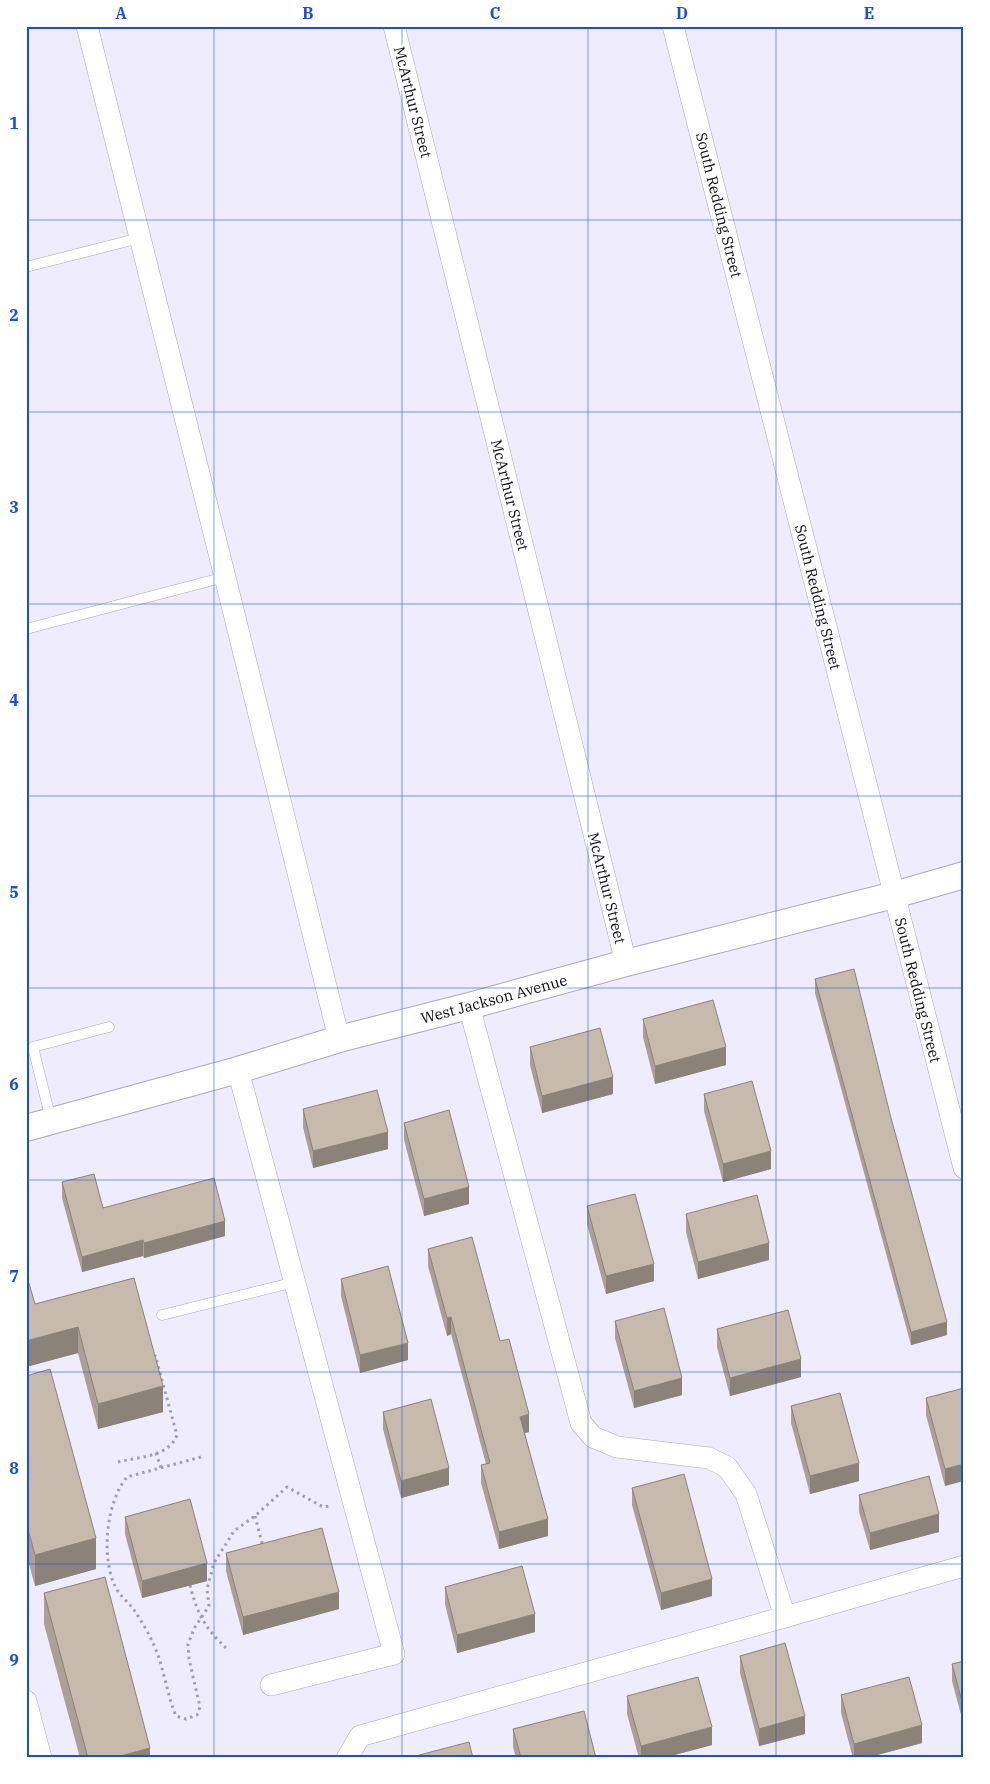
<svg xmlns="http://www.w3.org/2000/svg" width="990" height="1784" font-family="'IBM Plex Serif',serif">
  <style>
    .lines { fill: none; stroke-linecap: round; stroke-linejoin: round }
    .service-casing { stroke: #acaaba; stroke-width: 11 }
    .minor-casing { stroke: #acaaba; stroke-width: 22 }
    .tertiary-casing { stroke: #acaaba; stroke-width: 28 }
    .path { stroke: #a09fac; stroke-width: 3; stroke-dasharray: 2.5 4; stroke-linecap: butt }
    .service { stroke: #fff; stroke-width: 10 }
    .minor { stroke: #fff; stroke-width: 21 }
    .tertiary { stroke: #fff; stroke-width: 26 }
    .wall { fill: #aaa095 }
    .shaded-wall { fill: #8b8279 }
    .building { fill: #c6baad; stroke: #8b8279 }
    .grid { fill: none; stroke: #1d4ed8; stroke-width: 1; stroke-opacity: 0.55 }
    .labels { text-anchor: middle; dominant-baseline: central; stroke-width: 5; stroke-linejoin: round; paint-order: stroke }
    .street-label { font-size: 15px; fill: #0e0d13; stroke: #fff }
    .neatline { fill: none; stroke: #1d4ed8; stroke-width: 2 }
    .grid-label { font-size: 16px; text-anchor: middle; font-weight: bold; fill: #1d4ed8 }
  </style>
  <rect width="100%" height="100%" fill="#eeecfd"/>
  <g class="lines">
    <defs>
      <g id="service">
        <path d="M 26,267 L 140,238"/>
        <path d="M 26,629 L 225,577"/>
        <path d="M 51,1120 L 33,1047 L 109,1027"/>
        <path d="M 162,1315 L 295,1282"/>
      </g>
      <g id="minor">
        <path d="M 87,26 L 225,577 L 339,1039"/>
        <path d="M 394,26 L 626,963"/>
        <path d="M 673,26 L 964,1168"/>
        <path d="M 238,1070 L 394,1654 L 271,1685"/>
        <path d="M 785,1617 L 964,1566"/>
        <path d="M 26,1701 L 41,1758"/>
        <path d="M 347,1758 L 360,1736 L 785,1617 L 746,1494 L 727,1467 L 709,1458 L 617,1447 L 593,1437 L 581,1423 L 469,1006"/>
      </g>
      <path id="tertiary" d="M 26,1128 L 238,1070 L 339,1039 L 469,1006 L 626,963 L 894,895 L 964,875"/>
    </defs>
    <use href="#service" class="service-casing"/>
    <use href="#minor" class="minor-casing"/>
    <use href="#tertiary" class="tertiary-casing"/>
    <g class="path">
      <path d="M 156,1453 L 161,1468"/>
      <path d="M 201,1457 L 127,1477 C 106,1502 101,1557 115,1586 C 119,1595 128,1602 134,1610 C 141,1620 148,1632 153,1643 C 164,1666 166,1692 176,1716 L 186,1719 L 197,1715 L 200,1707 L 189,1659 L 188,1644 L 195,1627 L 209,1606 L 207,1589 L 214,1563 L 234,1531 L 255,1516 L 287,1487 L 323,1507 L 330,1506"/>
      <path d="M 118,1462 C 138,1457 169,1457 177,1435 L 155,1355"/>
      <path d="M 255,1516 L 263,1547"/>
      <path d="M 190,1585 C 198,1616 205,1628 228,1650"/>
    </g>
    <use href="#service" class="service"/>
    <use href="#minor" class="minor"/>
    <use href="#tertiary" class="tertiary"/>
  </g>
  <g class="wall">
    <path d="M 815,979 L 891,1118 L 947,1335 L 911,1345 L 815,993 Z"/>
    <path d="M 643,1019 L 726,1065 L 655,1084 L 643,1037 Z"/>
    <path d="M 530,1047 L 613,1094 L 542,1113 L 530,1065 Z"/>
    <path d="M 704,1094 L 771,1169 L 723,1182 L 704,1111 Z"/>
    <path d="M 303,1109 L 388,1149 L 313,1168 L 303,1127 Z"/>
    <path d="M 404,1123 L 469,1204 L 424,1216 L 404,1140 Z"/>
    <path d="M 62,1182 L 103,1208 L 225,1236 L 144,1258 L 143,1256 L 82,1272 L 62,1198 Z"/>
    <path d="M 587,1206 L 654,1281 L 606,1294 L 587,1224 Z"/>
    <path d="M 686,1214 L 769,1260 L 698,1279 L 686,1232 Z"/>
    <path d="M 428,1249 L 500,1341 L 529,1432 L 525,1433 L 548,1536 L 499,1549 L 481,1483 L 481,1465 L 486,1464 L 451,1334 L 447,1336 L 428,1266 Z"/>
    <path d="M 26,1273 L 35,1304 L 134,1278 L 163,1412 L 98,1429 L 78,1353 L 26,1367 Z"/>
    <path d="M 341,1279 L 408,1360 L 360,1373 L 341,1296 Z"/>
    <path d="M 615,1321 L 682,1395 L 634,1408 L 615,1338 Z"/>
    <path d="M 717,1329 L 801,1377 L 730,1396 L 717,1347 Z"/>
    <path d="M 26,1376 L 96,1569 L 35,1586 L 26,1553 Z"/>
    <path d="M 964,1388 L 945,1486 L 926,1415 L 926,1398 Z"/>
    <path d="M 791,1406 L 859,1481 L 810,1494 L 791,1423 Z"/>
    <path d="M 383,1412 L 449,1485 L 401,1498 L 383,1429 Z"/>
    <path d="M 632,1488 L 712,1596 L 661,1610 L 632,1505 Z"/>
    <path d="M 859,1495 L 939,1532 L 870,1550 L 859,1512 Z"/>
    <path d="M 125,1517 L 207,1581 L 142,1598 L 125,1534 Z"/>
    <path d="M 226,1553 L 339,1609 L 243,1635 L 226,1571 Z"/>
    <path d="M 445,1587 L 535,1632 L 457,1653 L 445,1604 Z"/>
    <path d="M 44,1593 L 150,1758 L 80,1758 L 44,1624 Z"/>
    <path d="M 740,1656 L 805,1734 L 759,1746 L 740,1673 Z"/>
    <path d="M 964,1661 L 964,1726 L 952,1681 L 952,1664 Z"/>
    <path d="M 841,1695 L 922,1743 L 866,1758 L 853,1758 L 841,1713 Z"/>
    <path d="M 627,1696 L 712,1745 L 663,1758 L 639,1758 L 627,1714 Z"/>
    <path d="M 513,1729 L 596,1758 L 516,1758 L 513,1747 Z"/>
  </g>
  <g class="shaded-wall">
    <path d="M 726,1047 L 726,1065 L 655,1084 L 655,1066 Z"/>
    <path d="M 613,1077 L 613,1094 L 542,1113 L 542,1096 Z"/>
    <path d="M 388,1132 L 388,1149 L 313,1168 L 313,1151 Z"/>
    <path d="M 771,1151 L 771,1169 L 723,1182 L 723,1164 Z"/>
    <path d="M 469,1187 L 469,1204 L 424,1216 L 424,1199 Z"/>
    <path d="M 225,1221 L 225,1236 L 144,1258 L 144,1243 Z"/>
    <path d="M 143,1240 L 143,1256 L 82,1272 L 82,1257 Z"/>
    <path d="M 769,1243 L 769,1260 L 698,1279 L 698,1262 Z"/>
    <path d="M 654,1264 L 654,1281 L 606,1294 L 606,1276 Z"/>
    <path d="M 451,1317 L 451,1334 L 447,1336 L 447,1318 Z"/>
    <path d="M 947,1322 L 947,1335 L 911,1345 L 911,1332 Z"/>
    <path d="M 78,1327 L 78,1353 L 26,1367 L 26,1341 Z"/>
    <path d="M 408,1343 L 408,1360 L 360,1373 L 360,1355 Z"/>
    <path d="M 801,1359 L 801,1377 L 730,1396 L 730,1378 Z"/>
    <path d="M 682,1378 L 682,1395 L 634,1408 L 634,1391 Z"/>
    <path d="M 163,1386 L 163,1412 L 98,1429 L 98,1404 Z"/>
    <path d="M 529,1414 L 529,1432 L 520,1434 L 520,1417 Z"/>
    <path d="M 859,1463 L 859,1481 L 810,1494 L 810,1476 Z"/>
    <path d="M 964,1464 L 964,1481 L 945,1486 L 945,1469 Z"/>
    <path d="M 449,1468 L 449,1485 L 401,1498 L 401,1481 Z"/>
    <path d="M 939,1514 L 939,1532 L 870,1550 L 870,1533 Z"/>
    <path d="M 548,1519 L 548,1536 L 499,1549 L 499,1532 Z"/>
    <path d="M 96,1538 L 96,1569 L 35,1586 L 35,1555 Z"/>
    <path d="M 207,1563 L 207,1581 L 142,1598 L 142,1581 Z"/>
    <path d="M 712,1579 L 712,1596 L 661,1610 L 661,1593 Z"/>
    <path d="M 339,1592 L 339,1609 L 243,1635 L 243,1617 Z"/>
    <path d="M 535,1614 L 535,1632 L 457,1653 L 457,1635 Z"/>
    <path d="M 805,1716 L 805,1734 L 759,1746 L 759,1729 Z"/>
    <path d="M 922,1725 L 922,1743 L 866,1758 L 854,1758 L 854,1744 Z"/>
    <path d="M 712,1727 L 712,1745 L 663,1758 L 641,1758 L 641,1746 Z"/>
    <path d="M 150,1748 L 150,1758 L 113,1758 Z"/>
  </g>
  <g class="building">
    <path d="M 854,969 L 891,1118 L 947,1322 L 911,1332 L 815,979 Z"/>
    <path d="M 713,1000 L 726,1047 L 655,1066 L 643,1019 Z"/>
    <path d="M 600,1028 L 613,1077 L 542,1096 L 530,1047 Z"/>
    <path d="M 752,1081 L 771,1151 L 723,1164 L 704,1094 Z"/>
    <path d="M 377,1090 L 388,1132 L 313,1151 L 303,1109 Z"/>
    <path d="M 449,1110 L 469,1187 L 424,1199 L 404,1123 Z"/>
    <path d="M 94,1174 L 103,1208 L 214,1178 L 225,1221 L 144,1243 L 143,1240 L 82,1257 L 62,1182 Z"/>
    <path d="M 635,1194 L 654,1264 L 606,1276 L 587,1206 Z"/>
    <path d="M 757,1195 L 769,1243 L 698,1262 L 686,1214 Z"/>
    <path d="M 472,1237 L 500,1341 L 509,1339 L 529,1414 L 520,1417 L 548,1519 L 499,1532 L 481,1465 L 490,1463 L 451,1317 L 447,1318 L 428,1249 Z"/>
    <path d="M 388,1266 L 408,1343 L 360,1355 L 341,1279 Z"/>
    <path d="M 26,1273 L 35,1304 L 134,1278 L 163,1386 L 98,1404 L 78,1327 L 26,1341 Z"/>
    <path d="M 664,1308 L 682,1378 L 634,1391 L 615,1321 Z"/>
    <path d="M 788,1310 L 801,1359 L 730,1378 L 717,1329 Z"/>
    <path d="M 50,1369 L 96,1538 L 35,1555 L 26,1522 L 26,1376 Z"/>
    <path d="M 964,1388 L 964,1464 L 945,1469 L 926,1398 Z"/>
    <path d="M 840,1393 L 859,1463 L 810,1476 L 791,1406 Z"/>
    <path d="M 431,1399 L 449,1468 L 401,1481 L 383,1412 Z"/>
    <path d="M 684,1474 L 712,1579 L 661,1593 L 632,1488 Z"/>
    <path d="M 929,1476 L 939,1514 L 870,1533 L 859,1495 Z"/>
    <path d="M 190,1499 L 207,1563 L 142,1581 L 125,1517 Z"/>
    <path d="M 322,1528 L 339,1592 L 243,1617 L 226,1553 Z"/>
    <path d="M 522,1566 L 535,1614 L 457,1635 L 445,1587 Z"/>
    <path d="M 105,1577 L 150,1748 L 113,1758 L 88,1758 L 44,1593 Z"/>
    <path d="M 785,1643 L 805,1716 L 759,1729 L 740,1656 Z"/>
    <path d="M 964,1661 L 964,1709 L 952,1664 Z"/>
    <path d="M 698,1677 L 712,1727 L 641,1746 L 627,1696 Z"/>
    <path d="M 909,1677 L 922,1725 L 854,1744 L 841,1695 Z"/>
    <path d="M 584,1711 L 596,1758 L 521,1758 L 513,1729 Z"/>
    <path d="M 469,1742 L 473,1758 L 408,1758 Z"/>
  </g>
  <path class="grid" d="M 214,26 L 214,1758M 402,26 L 402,1758M 588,26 L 588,1758M 776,26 L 776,1758M 26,220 L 964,220M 26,412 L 964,412M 26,604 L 964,604M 26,796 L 964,796M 26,988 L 964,988M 26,1180 L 964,1180M 26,1372 L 964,1372M 26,1564 L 964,1564"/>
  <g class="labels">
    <g class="street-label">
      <text transform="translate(413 102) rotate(76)">McArthur Street</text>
      <text transform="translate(719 205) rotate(76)">South Redding Street</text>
      <text transform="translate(510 495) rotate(76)">McArthur Street</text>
      <text transform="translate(818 597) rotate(76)">South Redding Street</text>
      <text transform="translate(607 888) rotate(76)">McArthur Street</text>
      <text transform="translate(918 990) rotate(76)">South Redding Street</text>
      <text transform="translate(494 999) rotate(-15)">West Jackson Avenue</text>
    </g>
  </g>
  <rect width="990" height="1784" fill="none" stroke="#ffffff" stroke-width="55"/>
  <rect x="28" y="28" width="934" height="1728" class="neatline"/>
  <g class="grid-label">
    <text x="121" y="19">A</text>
    <text x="308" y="19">B</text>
    <text x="495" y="19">C</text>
    <text x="682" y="19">D</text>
    <text x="869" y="19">E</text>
    <text x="14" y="129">1</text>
    <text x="14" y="321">2</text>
    <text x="14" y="513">3</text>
    <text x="14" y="706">4</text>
    <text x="14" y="898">5</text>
    <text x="14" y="1090">6</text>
    <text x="14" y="1282">7</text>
    <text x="14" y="1474">8</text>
    <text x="14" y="1666">9</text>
  </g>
</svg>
